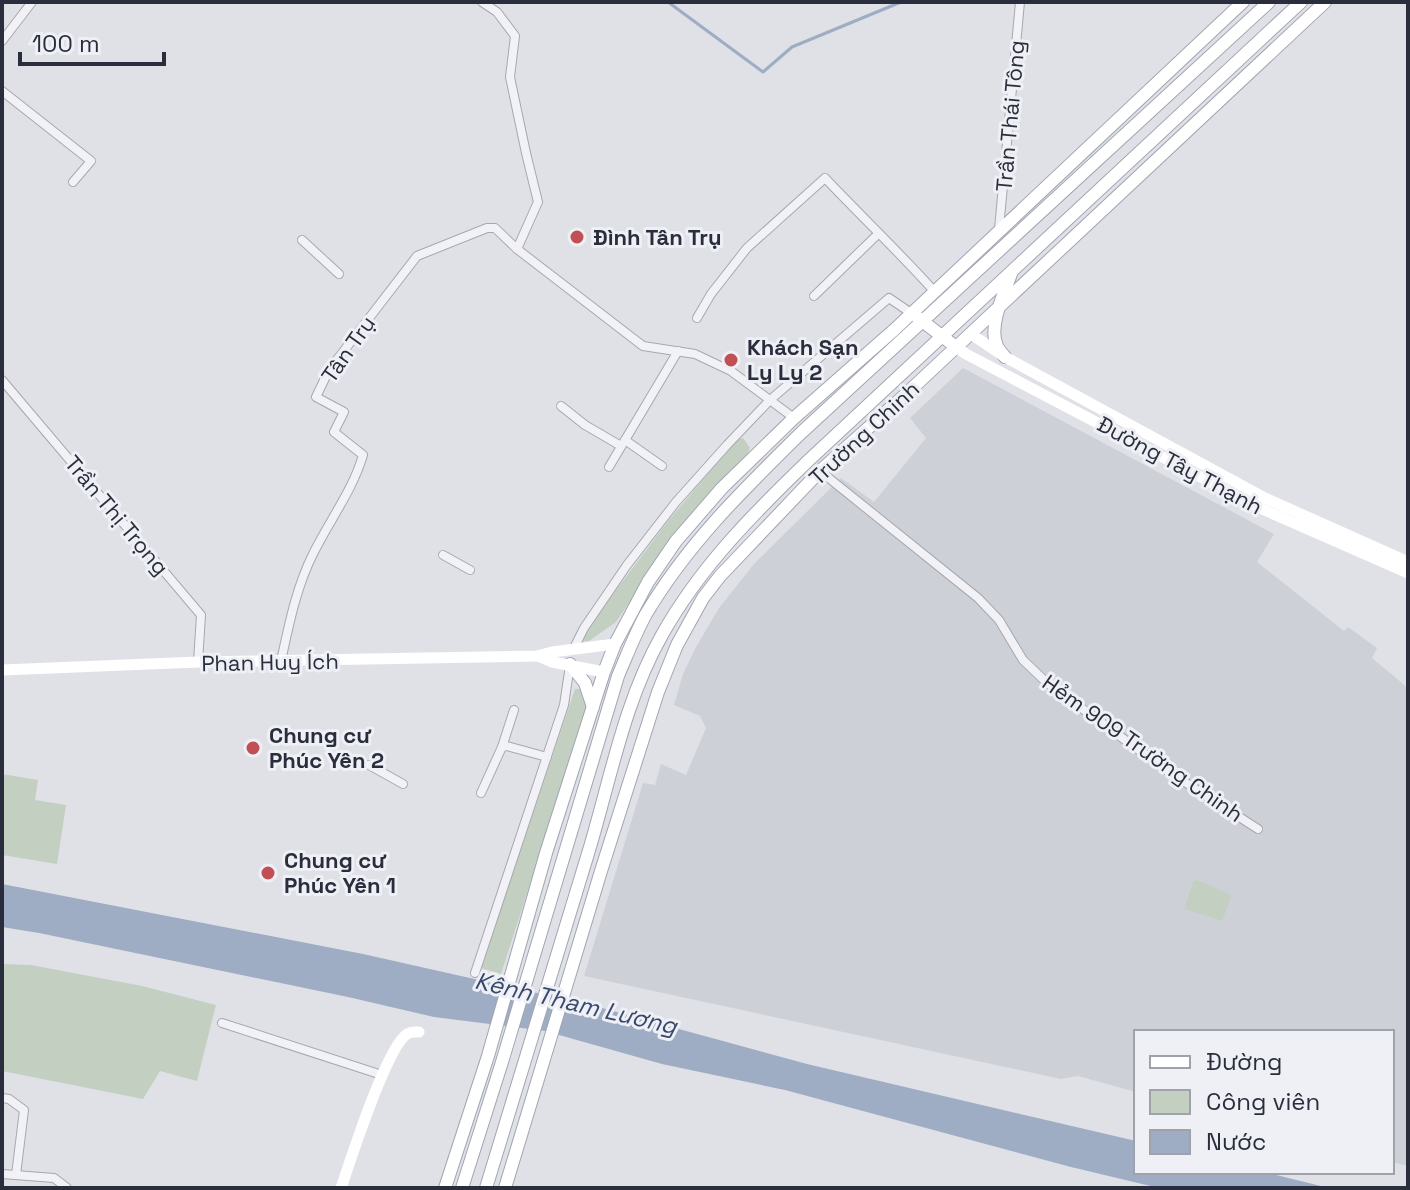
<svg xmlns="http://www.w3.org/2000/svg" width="1410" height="1190" font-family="'Space Grotesk',sans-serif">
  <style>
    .built { fill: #ced0d8 }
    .green { fill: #c3d0c1 }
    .water { fill: #9eacc4 }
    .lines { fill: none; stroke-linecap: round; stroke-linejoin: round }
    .stream { stroke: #9eacc4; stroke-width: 3 }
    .street-casing { stroke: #a5a8b0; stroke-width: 10 }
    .primary-casing { stroke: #a0a5b1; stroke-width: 14 }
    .street { stroke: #f2f2f6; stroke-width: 8 }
    .secondary { stroke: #fff; stroke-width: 11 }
    .primary { stroke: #fff; stroke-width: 12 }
    .poi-dot { fill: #c05054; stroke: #eef0f5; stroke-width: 3 }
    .labels { text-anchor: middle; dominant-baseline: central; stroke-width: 6; stroke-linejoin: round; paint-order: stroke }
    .street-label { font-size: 22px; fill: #2a2e3c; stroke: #eef0f5 }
    .poi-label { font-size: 22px; font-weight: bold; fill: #2a2e3c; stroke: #eef0f5; text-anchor: start }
    .water-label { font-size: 24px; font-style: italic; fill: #38496c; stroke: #eef0f5 }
  </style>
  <rect width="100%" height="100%" fill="#dfe1e7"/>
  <path class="built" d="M 963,368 L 1274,534 L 1257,562 L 1344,631 L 1348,627 L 1377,648 L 1372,658 L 1408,688 L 1408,1166 L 1392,1162 L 1392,1032 L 1136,1032 L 1136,1092 L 1078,1076 L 1061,1079 L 584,976 L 643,783 L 655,785 L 661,764 L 686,775 L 706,728 L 700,716 L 674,705 L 683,674 L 696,647 L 719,608 L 754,564 L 841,478 L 874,502 L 926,438 L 910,418 Z"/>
  <g class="green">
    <path d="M 743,438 L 750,448 L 747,456 L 675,536 L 616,622 L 589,641 L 580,642 L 591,623 L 669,520 L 737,439 Z"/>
    <path d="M 575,689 L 582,689 L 588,704 L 501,974 L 481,968 Z"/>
    <path d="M 2,774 L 38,780 L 35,800 L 66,805 L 57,864 L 2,855 Z"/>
    <path d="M 1197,880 L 1229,894 L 1231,898 L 1222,921 L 1184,909 L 1193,881 Z"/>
    <path d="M 2,964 L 31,965 L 142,986 L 216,1005 L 197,1081 L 160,1071 L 143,1099 L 2,1071 Z"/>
  </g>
  <path class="water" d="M 2,884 L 363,954 L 591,1005 L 807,1064 L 1136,1141 L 1136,1172 L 1264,1172 L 1329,1188 L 1159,1188 L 1071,1167 L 785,1090 L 662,1064 L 545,1031 L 434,1017 L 348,997 L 39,933 L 2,927 Z"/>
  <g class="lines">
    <path class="stream" d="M 668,2 L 763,72 L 792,47 L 901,2"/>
    <defs>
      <g id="street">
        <path d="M 482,2 L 497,12 L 515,36 L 510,77 L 526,153 L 538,202 L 517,249"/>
        <path d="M 2,41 L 32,2"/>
        <path d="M 2,91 L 91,161 L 73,182"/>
        <path d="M 999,229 L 1020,2"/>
        <path d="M 302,240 L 339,274"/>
        <path d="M 814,296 L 878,234"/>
        <path d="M 697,318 L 711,294 L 747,248 L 825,178 C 861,216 899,252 934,291"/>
        <path d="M 2,380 L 201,615 L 198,662"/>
        <path d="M 561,406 L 585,425 L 621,446"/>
        <path d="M 625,440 L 662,466"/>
        <path d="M 609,467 L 678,351"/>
        <path d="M 820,471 L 978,598 L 999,620 L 1023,660 L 1046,682 L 1166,770 L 1258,829"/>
        <path d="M 443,555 L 470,570"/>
        <path d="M 573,650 L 584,628 L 627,565 L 676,502 L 727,445 L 770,400 L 889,298 L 911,313"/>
        <path d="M 281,661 C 289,625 296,588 313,554 C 329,521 353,490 363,455 L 334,432 L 344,412 L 316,397 L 329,370 L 417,256 L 487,228 L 495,228 L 517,249 L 643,346 L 695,354 L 731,371 L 794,418"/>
        <path d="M 502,747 L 514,710"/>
        <path d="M 369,765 L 403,784"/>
        <path d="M 481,793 L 502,747 L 507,746 L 547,757"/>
        <path d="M 475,973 L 564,705 L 570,665"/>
        <path d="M 222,1023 L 382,1075"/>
        <path d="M 2,1098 L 9,1099 L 24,1110 L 16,1175"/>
        <path d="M 2,1174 L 54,1178 L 67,1188"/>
      </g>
      <g id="primary">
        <path d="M 917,317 L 956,347"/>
        <path d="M 1005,357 C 1003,354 999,351 997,346 C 988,327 1004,293 1011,274"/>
        <path d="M 570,664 L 585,683 L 593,707"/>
        <path d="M 445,1188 L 488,1056 L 546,853 L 604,672 L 615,644 L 648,582 L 676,541 L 722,488 L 794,418 L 894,330 L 1243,2"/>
        <path d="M 462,1188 L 502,1062 L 618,676 C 627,655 635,634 646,614 C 688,543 744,489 802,432 L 1269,2"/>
        <path d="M 486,1188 C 520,1074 556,961 590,847 C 611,776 625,700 662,635 C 700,567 753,514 809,460 L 1301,2"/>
        <path d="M 505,1188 L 601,871 L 658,692 L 677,645 L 703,598 L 720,576 L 820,471 L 905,395 L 1325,2"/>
      </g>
    </defs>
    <use href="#street" class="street-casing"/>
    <use href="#primary" class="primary-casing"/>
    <use href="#street" class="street"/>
    <g class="secondary">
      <path d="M 971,334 L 1005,357 L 1265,498 L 1408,562"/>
      <path d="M 956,347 L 966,354 L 1260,508 L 1408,573"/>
      <path d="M 538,656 L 552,662 L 604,672"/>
      <path d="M 2,670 L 198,662 L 537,656 L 552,652 L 615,644"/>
      <path d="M 341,1188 C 351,1159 386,1048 407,1034 C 412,1031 414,1032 419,1032"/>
    </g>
    <use href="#primary" class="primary"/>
  </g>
  <g class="poi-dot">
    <circle cx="577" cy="237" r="8"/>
    <circle cx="731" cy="360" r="8"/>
    <circle cx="253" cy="748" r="8"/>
    <circle cx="268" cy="873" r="8"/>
  </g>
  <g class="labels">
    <g class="street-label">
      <text transform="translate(1010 116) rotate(-85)">Trần Thái Tông</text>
      <text transform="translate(348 349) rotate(-55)">Tân Trụ</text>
      <text transform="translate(864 433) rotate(-43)">Trường Chinh</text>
      <text transform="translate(1180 465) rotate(28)">Đường Tây Thạnh</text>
      <text transform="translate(117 515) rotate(50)">Trần Thị Trọng</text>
      <text transform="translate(270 662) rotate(-1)">Phan Huy Ích</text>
      <text transform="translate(1143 748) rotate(35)">Hẻm 909 Trường Chinh</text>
    </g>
    <g class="poi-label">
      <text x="593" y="237">Đình Tân Trụ</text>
      <text x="747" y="347">Khách Sạn<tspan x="747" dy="25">Ly Ly 2</tspan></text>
      <text x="269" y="735">Chung cư<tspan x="269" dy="25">Phúc Yên 2</tspan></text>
      <text x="284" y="860">Chung cư<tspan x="284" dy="25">Phúc Yên 1</tspan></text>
    </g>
    <g class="water-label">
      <text transform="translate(576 1003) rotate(13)">Kênh Tham Lương</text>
    </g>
  </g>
  <rect width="1410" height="1190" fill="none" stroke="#2a2e3c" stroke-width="8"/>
  <rect x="1134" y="1030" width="260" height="144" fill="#eef0f5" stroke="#a0a2ab" stroke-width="2"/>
  <rect x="1150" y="1056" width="40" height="12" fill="#ffffff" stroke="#a0a2ab" stroke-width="2"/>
  <text x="1206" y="1070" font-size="24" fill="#2a2e3c">Đường</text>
  <rect x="1150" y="1090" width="40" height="24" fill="#c3d0c1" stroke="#a0a2ab" stroke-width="2"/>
  <text x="1206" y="1110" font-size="24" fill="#2a2e3c">Công viên</text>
  <rect x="1150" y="1130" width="40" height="24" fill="#9eacc4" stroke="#a0a2ab" stroke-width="2"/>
  <text x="1206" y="1150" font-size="24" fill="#2a2e3c">Nước</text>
  <path d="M20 52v12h144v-12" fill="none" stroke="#2a2e3c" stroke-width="4"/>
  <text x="32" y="52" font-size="24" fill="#2a2e3c" stroke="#eef0f5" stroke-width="6" paint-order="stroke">100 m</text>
</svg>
